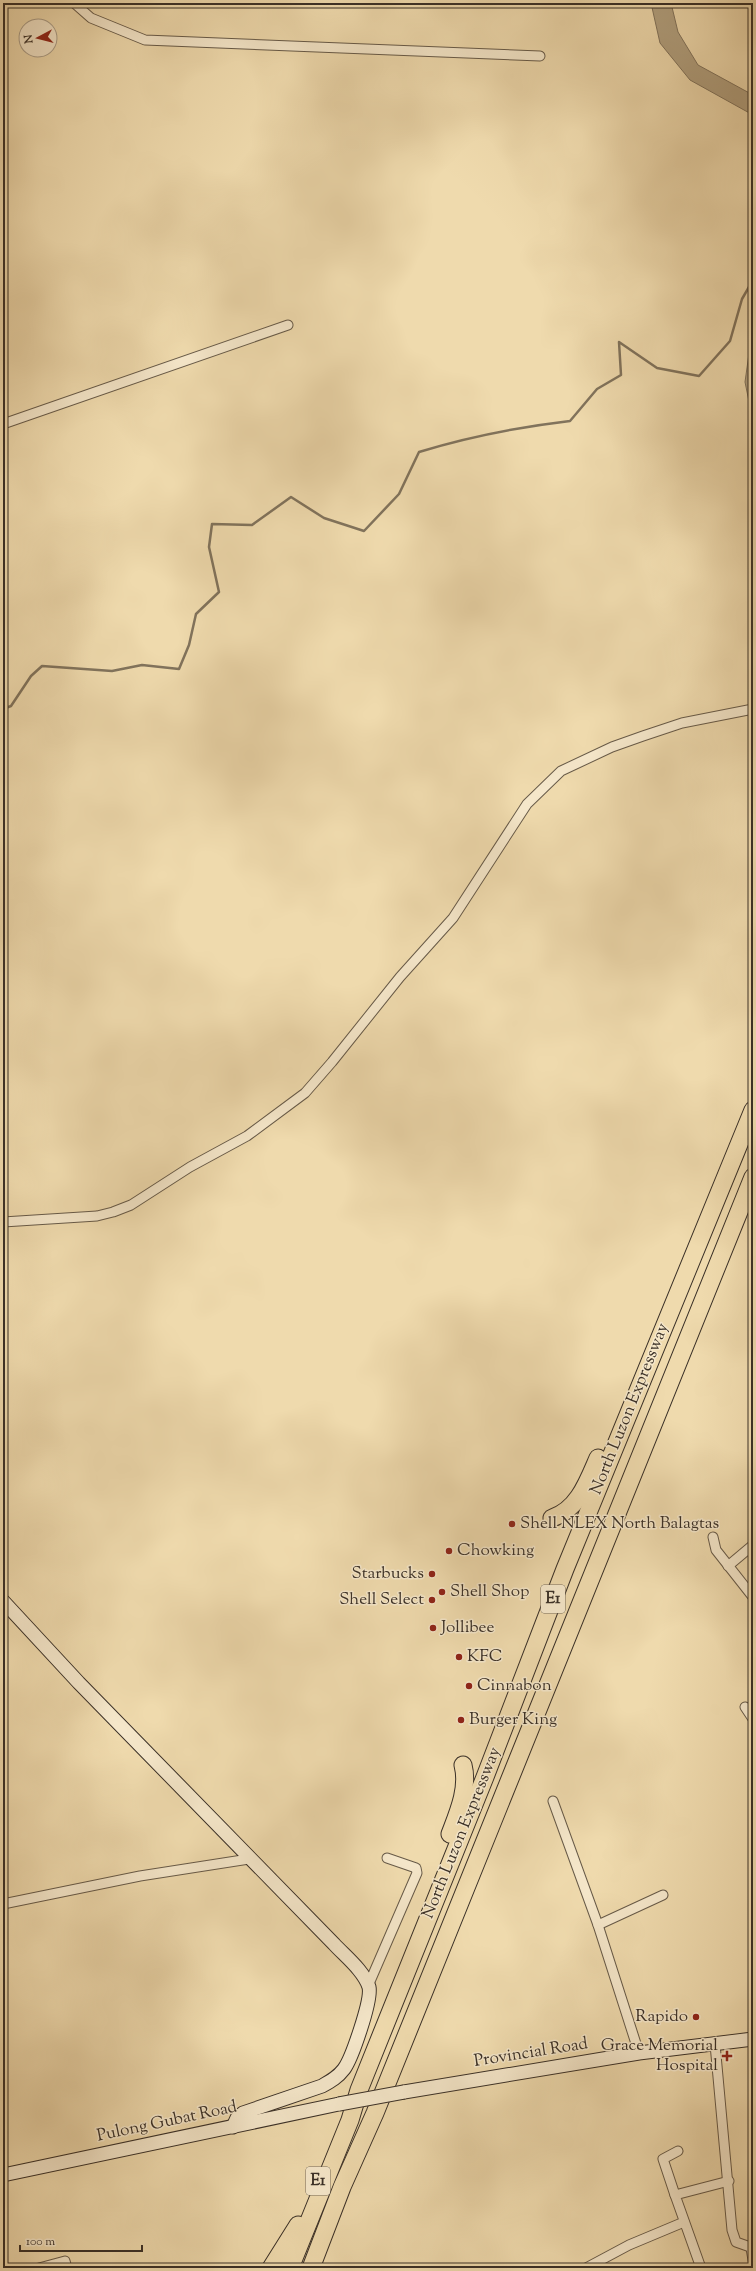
<svg xmlns="http://www.w3.org/2000/svg" width="756" height="2271" font-family="'Sorts Mill Goudy',serif">
  <style>
    .water { fill: #b1a07f; stroke: #81735c }
    .lines { fill: none; stroke-linecap: round; stroke-linejoin: round }
    .stream { stroke: #81735c; stroke-width: 2.5 }
    .street-casing { stroke: #675a48; stroke-width: 11 }
    .secondary-casing { stroke: #3a3027; stroke-width: 15 }
    .highway-casing { stroke: #3a3027; stroke-width: 19 }
    .street { stroke: #f5e7ca; stroke-width: 9 }
    .secondary { stroke: #f5e7ca; stroke-width: 13 }
    .highway { stroke: #efdaad; stroke-width: 17 }
    .secondary-bridge-casing { stroke: #3a3027; stroke-width: 15; stroke-linecap: butt }
    .secondary-bridge { stroke: #f5e7ca; stroke-width: 13 }
    .poi-dot { fill: #8f2418; stroke: #f5e7ca; stroke-width: 1.5 }
    .labels { text-anchor: middle; dominant-baseline: central; stroke-width: 3; stroke-linejoin: round; paint-order: stroke }
    .shield { fill: #f5e7ca; stroke: #726758; stroke-width: 1 }
    .shield-label { font-size: 16px; font-weight: bold; fill: #3a3027 }
    .street-label { font-size: 17px; fill: #3a3027; stroke: #f5e7ca }
    .poi-label { font-size: 17px; fill: #3a3027; stroke: #f5e7ca; text-anchor: start }
  </style>
  <rect width="100%" height="100%" fill="#efdaad"/>
  <filter id="stains"><feTurbulence type="fractalNoise" baseFrequency=".005" numOctaves="4"/><feColorMatrix values="0 0 0 0 .2 0 0 0 0 .09 0 0 0 0 .02 0 0 0 .5 -.17"/></filter>
  <radialGradient id="worn" r=".72"><stop offset=".6" stop-color="#630" stop-opacity="0"/><stop offset="1" stop-color="#630" stop-opacity=".3"/></radialGradient>
  <g class="water">
    <path d="M 651,3 L 671,3 L 678,32 L 698,65 L 753,95 L 753,115 L 690,80 L 660,43 Z"/>
    <path d="M 753,325 L 753,421 L 745,382 Z"/>
  </g>
  <g class="lines">
    <path class="stream" d="M 3,709 L 11,706 L 31,676 L 42,666 L 112,671 L 142,665 L 179,669 L 189,645 L 196,614 L 219,592 L 209,547 L 212,524 L 252,525 L 291,497 L 324,518 L 364,531 L 399,494 L 419,452 C 468,437 519,427 570,421 L 597,389 L 621,375 L 619,342 L 657,368 L 699,376 L 730,341 L 742,299 L 753,280"/>
    <defs>
      <g id="street">
        <path d="M 74,3 L 91,18 L 145,40 L 540,56"/>
        <path d="M 3,424 L 288,325"/>
        <path d="M 3,1222 L 97,1216 L 113,1212 L 131,1205 L 190,1167 L 247,1136 L 305,1093 L 332,1062 L 400,977 L 453,918 L 527,804 L 561,771 L 612,747 L 643,736 L 682,723 L 753,709"/>
        <path d="M 713,1537 L 716,1550 L 753,1597"/>
        <path d="M 728,1566 L 753,1545"/>
        <path d="M 745,1707 L 753,1719"/>
        <path d="M 553,1801 L 598,1925 L 639,2053"/>
        <path d="M 3,1904 L 140,1876 L 249,1859"/>
        <path d="M 598,1925 L 663,1895"/>
        <path d="M 368,1986 L 417,1873 L 416,1868 L 387,1858"/>
        <path d="M 715,2044 L 732,2230 L 736,2242 L 753,2248"/>
        <path d="M 675,2195 L 663,2159 L 678,2151"/>
        <path d="M 751,2248 L 753,2260"/>
        <path d="M 39,2268 L 65,2261 L 67,2268"/>
        <path d="M 586,2268 L 629,2245 L 684,2222"/>
        <path d="M 701,2268 L 675,2195 L 729,2181"/>
      </g>
      <g id="secondary">
        <path d="M 3,1601 L 79,1683 L 334,1944 C 345,1956 364,1971 369,1987 C 372,2000 352,2058 344,2069 C 338,2077 331,2081 322,2086 L 243,2113 L 237,2118 L 233,2127"/>
        <path d="M 404,2092 L 639,2053 L 753,2039"/>
        <path d="M 3,2175 L 339,2104"/>
      </g>
      <g id="highway">
        <path d="M 552,1518 C 578,1510 588,1481 598,1458"/>
        <path d="M 450,1834 C 458,1813 469,1788 463,1765"/>
        <path d="M 271,2268 L 298,2225"/>
        <path d="M 290,2268 L 350,2120 L 359,2090 L 485,1777 L 565,1569 L 753,1110"/>
        <path d="M 311,2268 L 342,2187 L 375,2113 L 753,1177"/>
      </g>
    </defs>
    <use href="#street" class="street-casing"/>
    <use href="#secondary" class="secondary-casing"/>
    <use href="#highway" class="highway-casing"/>
    <use href="#street" class="street"/>
    <use href="#secondary" class="secondary"/>
    <use href="#highway" class="highway"/>
    <defs>
      <path id="secondary-bridge" d="M 339,2104 L 404,2092"/>
    </defs>
    <use href="#secondary-bridge" class="secondary-bridge-casing"/>
    <use href="#secondary-bridge" class="secondary-bridge"/>
  </g>
  <g class="poi-dot">
    <circle cx="512" cy="1524" r="4"/>
    <circle cx="449" cy="1551" r="4"/>
    <circle cx="432" cy="1574" r="4"/>
    <circle cx="442" cy="1592" r="4"/>
    <circle cx="432" cy="1600" r="4"/>
    <circle cx="433" cy="1628" r="4"/>
    <circle cx="459" cy="1657" r="4"/>
    <circle cx="469" cy="1686" r="4"/>
    <circle cx="461" cy="1720" r="4"/>
    <circle cx="696" cy="2017" r="4"/>
    <path d="M725 2050h4v4h4v4h-4v4h-4v-4h-4v-4h4z"/>
  </g>
  <g class="labels">
    <g class="shield">
      <rect x="541" y="1585" width="24" height="28" rx="3"/>
      <rect x="306" y="2167" width="24" height="28" rx="3"/>
    </g>
    <g class="shield-label">
      <text x="553" y="1599">E1</text>
      <text x="318" y="2181">E1</text>
    </g>
    <g class="street-label">
      <text transform="translate(630 1409) rotate(-68)">North Luzon Expressway</text>
      <text transform="translate(462 1833) rotate(-68)">North Luzon Expressway</text>
      <text transform="translate(531 2053) rotate(-9)">Provincial Road</text>
      <text transform="translate(167 2122) rotate(-12)">Pulong Gubat Road</text>
    </g>
    <g class="poi-label">
      <text x="520" y="1524">Shell NLEX North Balagtas</text>
      <text x="457" y="1551">Chowking</text>
      <text x="424" y="1574" text-anchor="end">Starbucks</text>
      <text x="450" y="1592">Shell Shop</text>
      <text x="424" y="1600" text-anchor="end">Shell Select</text>
      <text x="441" y="1628">Jollibee</text>
      <text x="467" y="1657">KFC</text>
      <text x="477" y="1686">Cinnabon</text>
      <text x="469" y="1720">Burger King</text>
      <text x="688" y="2017" text-anchor="end">Rapido</text>
      <text x="718" y="2046" text-anchor="end">Grace Memorial<tspan x="718" dy="20">Hospital</tspan></text>
    </g>
  </g>
  <rect width="756" height="2271" fill="none" stroke="#efdaad" stroke-width="16"/>
  <rect x="4" y="4" width="748" height="2263" fill="none" stroke="#3a3027" stroke-width="2"/>
  <rect x="8" y="8" width="740" height="2255" fill="none" stroke="#3a3027"/>
  <g transform="translate(38 38) rotate(263)"><circle r="19" fill="#f5e7ca" stroke="#aa9e89"/>
  <path d="M0-3L7 15L0 10L-7 15Z" fill="#8f2418"/>
  <text y="-6" font-size="11" font-weight="bold" text-anchor="middle" fill="#3a3027">N</text>
  </g>
  <path d="M20 2245v6h122v-6" fill="none" stroke="#3a3027" stroke-width="2"/>
  <text x="26" y="2245" font-size="12" fill="#3a3027" stroke="#f5e7ca" stroke-width="3" paint-order="stroke">100 m</text>
  <rect width="100%" height="100%" filter="url(#stains)"/>
  <rect width="100%" height="100%" fill="url(#worn)"/>
</svg>
